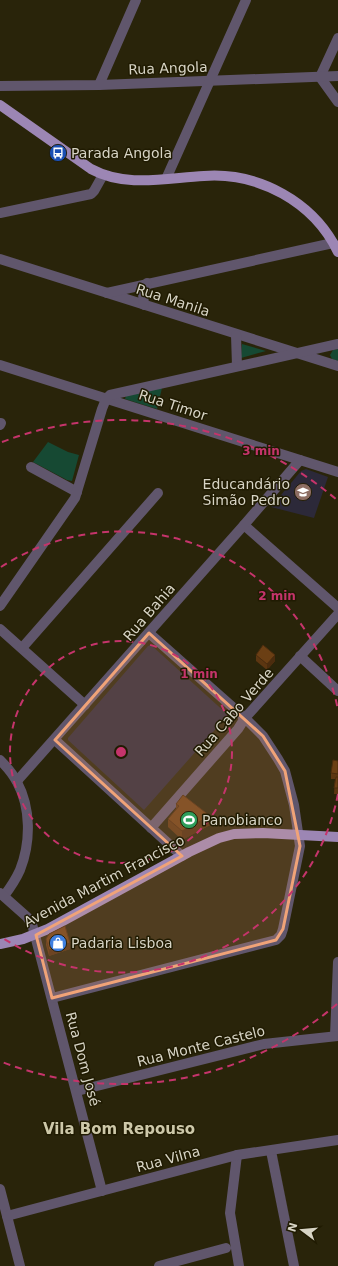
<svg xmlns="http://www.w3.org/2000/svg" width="338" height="1266" font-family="'DejaVu Sans',sans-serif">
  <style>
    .education { fill: #2c2939 }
    .green { fill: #164933 }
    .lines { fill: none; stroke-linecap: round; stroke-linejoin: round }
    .minor { stroke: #60566c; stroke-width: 10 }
    .major { stroke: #9c86b4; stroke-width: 10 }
    .wall { fill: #5c3611 }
    .shaded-wall { fill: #4b2c0e }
    .building { fill: #6b3f14; stroke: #4b2c0e }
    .marked { fill: #f0a378; fill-opacity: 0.2; stroke: #f0a378; stroke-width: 3; stroke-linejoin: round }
    .ring { fill: none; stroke: #c5346b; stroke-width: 2; stroke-dasharray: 7 5 }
    .labels { text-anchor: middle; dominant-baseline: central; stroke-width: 3; stroke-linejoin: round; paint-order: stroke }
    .street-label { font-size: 14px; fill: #d7d4c5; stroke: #201b02 }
    .poi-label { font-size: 14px; fill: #d7d4c5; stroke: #201b02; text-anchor: start }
    .neighbourhood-label { font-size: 15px; font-weight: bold; fill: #cdc8a9; stroke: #201b02 }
    .centre { fill: #c5346b; stroke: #201b02; stroke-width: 2 }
    .ring-label { font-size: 12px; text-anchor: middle; font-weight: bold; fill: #c5346b; stroke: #201b02; stroke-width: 3; stroke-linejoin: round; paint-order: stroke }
  </style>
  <rect width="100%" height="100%" fill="#29240a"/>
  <g class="education">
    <path d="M 306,469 L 328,477 L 314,518 L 271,507 L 301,471 Z"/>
    <path d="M 151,645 L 228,715 L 144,810 L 68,740 L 68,738 L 148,646 Z"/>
  </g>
  <g class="green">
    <path d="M 242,344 L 266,351 L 241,358 Z"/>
    <path d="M 338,349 L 338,361 L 332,359 L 330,355 L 333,350 Z"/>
    <path d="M 162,388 L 157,409 L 125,399 L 126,396 Z"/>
    <path d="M 48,442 L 68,452 L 79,455 L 72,481 L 67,480 L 33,462 Z"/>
  </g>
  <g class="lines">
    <g class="minor">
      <path d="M 338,38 L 320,77 L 338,102"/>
      <path d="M 99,85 L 136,0"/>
      <path d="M 0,86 L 99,85 L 338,76"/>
      <path d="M 166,179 L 246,0"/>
      <path d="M 0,213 L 91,194 L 94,191 L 103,175"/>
      <path d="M 0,259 L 338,366"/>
      <path d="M 107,293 L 333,243"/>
      <path d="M 144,305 L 143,294 L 147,283"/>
      <path d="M 236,335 L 237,366"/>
      <path d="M 0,365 L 338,472"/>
      <path d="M 0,425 L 1,423"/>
      <path d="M 31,467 L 77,492"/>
      <path d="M 244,525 L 338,608"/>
      <path d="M 0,606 L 75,498 L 102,409 L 106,399 L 110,395 L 338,344"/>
      <path d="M 0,629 L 85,705"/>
      <path d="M 22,648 L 158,493"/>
      <path d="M 300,656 L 338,691"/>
      <path d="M 55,740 L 182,856"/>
      <path d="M 0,760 C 6,766 13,774 17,782 C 31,808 31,842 20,870 C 16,879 10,888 4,896"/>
      <path d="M 17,781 L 244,525 L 300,460"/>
      <path d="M 151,828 L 238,729 L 245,718 L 338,614"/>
      <path d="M 0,893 L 27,917 L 32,924 L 102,1191"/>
      <path d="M 52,998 L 276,940 L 281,935 L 283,929 L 300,846 L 294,805 L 285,771 L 278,759 L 263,736 L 245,718 L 149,633"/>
      <path d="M 335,1036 L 338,962"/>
      <path d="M 77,1091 L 264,1044 L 338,1036"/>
      <path d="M 271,1151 L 294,1266"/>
      <path d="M 237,1155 L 230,1213 L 239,1266"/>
      <path d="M 0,1189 L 20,1266"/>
      <path d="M 7,1216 L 237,1155 L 338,1140"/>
      <path d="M 159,1266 L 226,1248"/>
    </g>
    <g class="major">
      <path d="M 0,105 L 91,169 C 126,188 166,178 204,176 C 259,172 314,202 338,252"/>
      <path d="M 0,944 L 23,939 L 48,929 L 189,852 L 219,838 L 234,834 L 263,833 L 338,837"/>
    </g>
  </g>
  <g class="wall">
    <path d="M 256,655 L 275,661 L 267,670 L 256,661 Z"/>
    <path d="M 338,761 L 338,794 L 334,794 L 335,779 L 331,779 L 331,773 Z"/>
    <path d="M 176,804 L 210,825 L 182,840 L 168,827 L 168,819 L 176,809 Z"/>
    <path d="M 46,939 L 70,949 L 49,956 L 46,945 Z"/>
  </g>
  <g class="shaded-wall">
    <path d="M 275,655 L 275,661 L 267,670 L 267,664 Z"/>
    <path d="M 210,816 L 210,825 L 182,840 L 182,831 Z"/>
    <path d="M 70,943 L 70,949 L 49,956 L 49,950 Z"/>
  </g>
  <g class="building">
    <path d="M 263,645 L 275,655 L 267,664 L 256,655 Z"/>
    <path d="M 333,760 L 338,761 L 338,774 L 331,773 Z"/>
    <path d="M 336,777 L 338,777 L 338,788 L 334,788 Z"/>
    <path d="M 183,795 L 210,816 L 182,831 L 168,819 L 179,806 L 176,804 Z"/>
    <path d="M 65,926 L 70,943 L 49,950 L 46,939 L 49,934 Z"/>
  </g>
  <path class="marked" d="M 149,633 L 263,736 L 285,771 L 300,846 L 283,929 L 276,940 L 52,998 L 36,935 L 182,856 L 55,740 Z"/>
  <g class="ring">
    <circle cx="121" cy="752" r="111"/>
    <path d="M338 794A221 221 0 0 1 1 937M1 567A221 221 0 0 1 338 710"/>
    <path d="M337 1004A332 332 0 0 1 2 1062M2 442A332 332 0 0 1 337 500"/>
  </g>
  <defs>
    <symbol id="bus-disc" viewBox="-11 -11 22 22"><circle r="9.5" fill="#1a4fb4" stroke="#201b02"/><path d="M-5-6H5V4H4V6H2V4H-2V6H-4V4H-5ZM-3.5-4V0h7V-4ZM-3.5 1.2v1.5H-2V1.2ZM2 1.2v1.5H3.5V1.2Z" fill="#fff"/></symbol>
    <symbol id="school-disc" viewBox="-11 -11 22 22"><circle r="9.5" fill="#8d6e63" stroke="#201b02"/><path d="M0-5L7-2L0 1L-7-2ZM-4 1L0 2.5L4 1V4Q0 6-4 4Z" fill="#fff"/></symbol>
    <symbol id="stadium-disc" viewBox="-11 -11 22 22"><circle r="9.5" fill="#2e9e5b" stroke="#201b02"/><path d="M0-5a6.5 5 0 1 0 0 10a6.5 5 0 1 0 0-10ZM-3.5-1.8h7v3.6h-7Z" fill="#fff"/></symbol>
    <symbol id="shop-disc" viewBox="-11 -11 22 22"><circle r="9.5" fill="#3f7fe0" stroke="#201b02"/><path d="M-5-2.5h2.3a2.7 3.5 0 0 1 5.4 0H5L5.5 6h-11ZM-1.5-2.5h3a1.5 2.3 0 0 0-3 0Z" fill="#fff"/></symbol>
  </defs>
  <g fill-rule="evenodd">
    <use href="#bus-disc" x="48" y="143" width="20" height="20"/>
    <use href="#school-disc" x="293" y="482" width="20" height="20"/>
    <use href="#stadium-disc" x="179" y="810" width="20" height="20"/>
    <use href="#shop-disc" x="48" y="933" width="20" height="20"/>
  </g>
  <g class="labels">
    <g class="street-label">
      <text transform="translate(168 68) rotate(-2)">Rua Angola</text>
      <text transform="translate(173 300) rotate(18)">Rua Manila</text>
      <text transform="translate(173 405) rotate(18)">Rua Timor</text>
      <text transform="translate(149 612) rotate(-49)">Rua Bahia</text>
      <text transform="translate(234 712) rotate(-49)">Rua Cabo Verde</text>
      <text transform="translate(104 881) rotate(-28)">Avenida Martim Francisco</text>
      <text transform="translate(201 1046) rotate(-14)">Rua Monte Castelo</text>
      <text transform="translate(83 1059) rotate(75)">Rua Dom José</text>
      <text transform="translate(168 1159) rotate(-15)">Rua Vilna</text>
    </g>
    <g class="poi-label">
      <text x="71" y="153">Parada Angola</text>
      <text x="290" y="484" text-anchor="end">Educandário<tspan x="290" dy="16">Simão Pedro</tspan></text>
      <text x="202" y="820">Panobianco</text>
      <text x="71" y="943">Padaria Lisboa</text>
    </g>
    <g class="neighbourhood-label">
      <text x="119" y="1129">Vila Bom Repouso</text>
    </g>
  </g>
  <circle cx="121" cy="752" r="6" class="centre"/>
  <g class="ring-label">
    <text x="261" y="455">3 min</text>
    <text x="277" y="600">2 min</text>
    <text x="199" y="678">1 min</text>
  </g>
  <g transform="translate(302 1230) rotate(286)" stroke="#201b02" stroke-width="3" paint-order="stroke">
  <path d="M0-3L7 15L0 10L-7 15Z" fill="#d7d4c5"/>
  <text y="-6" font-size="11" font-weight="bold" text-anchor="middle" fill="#d7d4c5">N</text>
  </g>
</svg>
